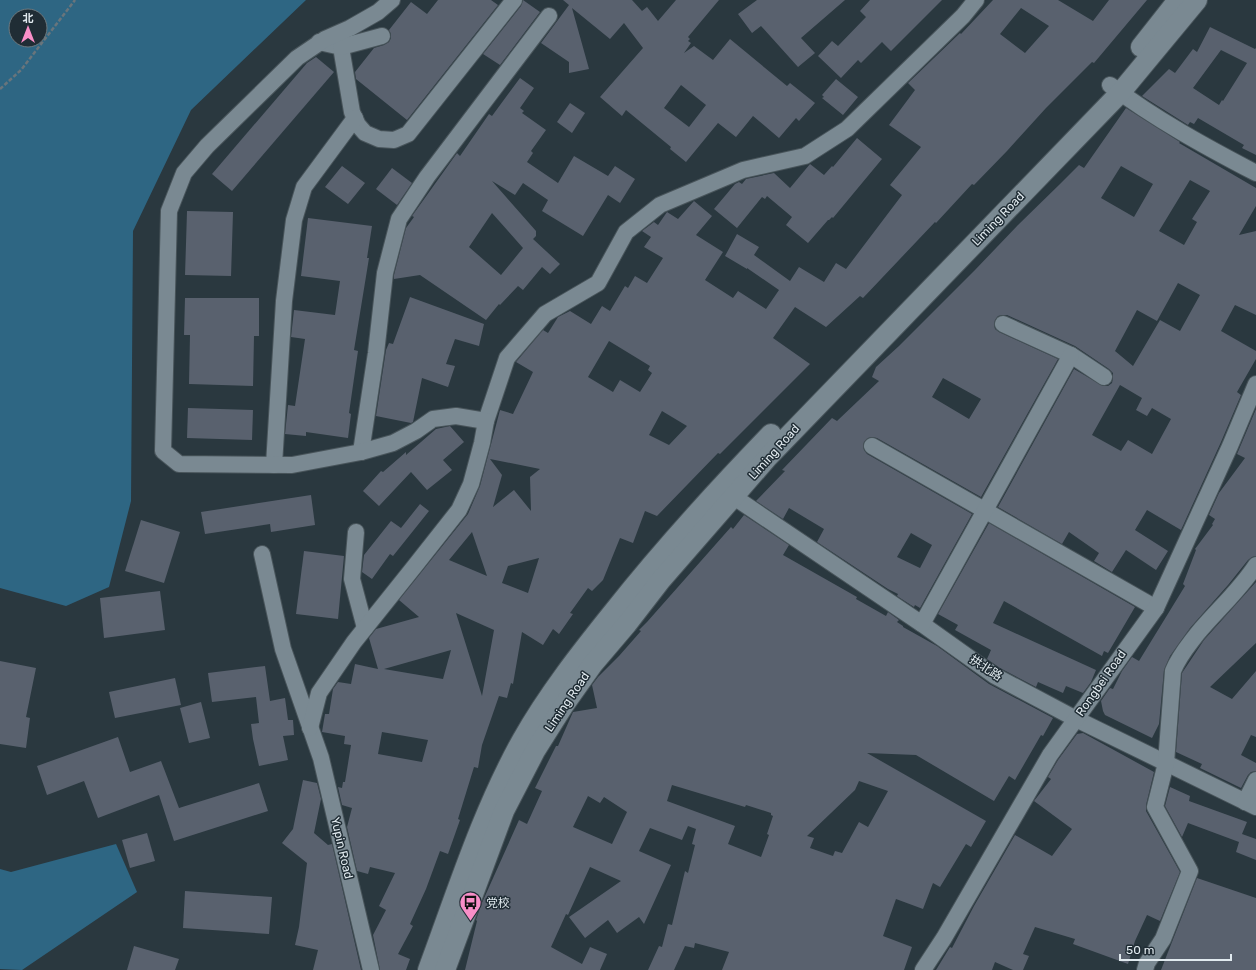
<svg xmlns="http://www.w3.org/2000/svg" width="1256" height="970" font-family="Rubik,'Noto Sans SC',sans-serif">
  <style>
    .green { fill: #2e6683; fill-rule: evenodd }
    .building { fill: #59616e; fill-rule: evenodd }
    .lines { fill: none; stroke-linecap: round; stroke-linejoin: round }
    .minor-casing { stroke: #48545a; stroke-width: 18 }
    .tertiary-casing { stroke: #48545a; stroke-width: 22 }
    .path { stroke: #69757c; stroke-width: 2.5; stroke-dasharray: 4 2; stroke-linecap: butt }
    .minor { stroke: #7a8992; stroke-width: 16 }
    .tertiary { stroke: #7a8992; stroke-width: 20 }
    .labels { text-anchor: middle; dominant-baseline: central; stroke-width: 3; stroke-linejoin: round; paint-order: stroke }
    .street-label { font-size: 12px; fill: #e1eaef; stroke: #202d35 }
    .poi-label { font-size: 12px; fill: #e1eaef; stroke: #202d35; text-anchor: start }
  </style>
  <rect width="100%" height="100%" fill="#2a383f"/>
  <g class="green">
    <path d="M 0,0 L 306,0 L 191,110 L 133,231 L 131,501 L 109,587 L 66,606 L 0,588 ZM 16,16 L 40,16 L 40,40 L 16,40 Z"/>
    <path d="M 116,844 L 137,892 L 22,970 L 0,969 L 0,869 L 11,872 Z"/>
  </g>
  <g class="building">
    <path d="M 438,0 L 491,0 L 498,5 L 407,120 L 356,79 L 355,72 L 374,48 L 384,45 L 389,42 L 391,38 L 391,34 L 389,30 L 411,2 L 427,14 Z"/>
    <path d="M 523,0 L 540,12 L 500,65 L 483,54 L 521,6 Z"/>
    <path d="M 563,0 L 632,0 L 642,11 L 647,7 L 658,21 L 676,0 L 719,0 L 688,37 L 690,39 L 688,41 L 691,43 L 684,53 L 694,46 L 713,60 L 730,39 L 787,86 L 790,83 L 815,103 L 799,121 L 796,118 L 779,138 L 753,116 L 736,137 L 718,123 L 686,162 L 670,149 L 671,147 L 626,110 L 622,116 L 600,97 L 643,48 L 624,23 L 610,39 L 572,8 L 589,69 L 569,73 L 569,62 L 541,43 L 569,5 ZM 681,85 L 706,105 L 689,127 L 664,108 Z"/>
    <path d="M 757,0 L 845,0 L 801,38 L 815,53 L 798,67 L 761,26 L 752,33 L 738,14 Z"/>
    <path d="M 870,0 L 942,0 L 891,51 L 882,42 L 861,63 L 858,60 L 841,78 L 818,56 L 832,41 L 838,46 L 866,17 L 860,11 Z"/>
    <path d="M 993,0 L 1058,0 L 1093,21 L 1109,0 L 1147,0 L 1094,63 L 1092,62 L 1046,108 L 1007,151 L 974,185 L 972,184 L 936,223 L 935,222 L 863,298 L 860,296 L 826,327 L 795,307 L 773,338 L 810,364 L 720,454 L 718,453 L 657,516 L 645,511 L 633,543 L 620,538 L 603,580 L 592,591 L 588,588 L 570,613 L 573,614 L 559,634 L 553,629 L 543,645 L 522,632 L 513,684 L 511,683 L 507,698 L 499,696 L 482,745 L 478,768 L 474,767 L 458,819 L 460,820 L 448,854 L 440,851 L 426,889 L 410,924 L 413,926 L 398,954 L 410,959 L 406,970 L 380,970 L 373,935 L 386,910 L 379,906 L 395,873 L 370,867 L 368,874 L 357,871 L 347,827 L 352,808 L 342,805 L 338,787 L 342,788 L 343,782 L 345,782 L 351,745 L 344,744 L 345,736 L 322,732 L 325,714 L 329,714 L 333,689 L 338,682 L 351,684 L 355,664 L 378,669 L 369,638 L 376,629 L 419,617 L 399,600 L 468,514 L 480,486 L 500,410 L 513,414 L 533,372 L 516,362 L 543,330 L 548,333 L 558,317 L 570,311 L 591,324 L 602,306 L 610,311 L 625,286 L 628,288 L 635,276 L 647,283 L 663,258 L 644,247 L 651,237 L 642,231 L 654,222 L 658,225 L 667,212 L 678,219 L 694,201 L 712,216 L 696,235 L 723,252 L 705,280 L 733,298 L 738,291 L 766,309 L 779,290 L 747,268 L 747,269 L 725,256 L 737,234 L 759,247 L 754,255 L 790,281 L 799,267 L 824,282 L 836,263 L 846,269 L 902,195 L 890,185 L 921,147 L 889,125 L 915,90 L 908,83 L 960,33 L 961,34 ZM 1021,8 L 1049,26 L 1025,53 L 1000,34 ZM 609,341 L 650,366 L 648,370 L 652,373 L 640,392 L 620,380 L 613,392 L 588,377 ZM 662,411 L 687,426 L 669,445 L 649,435 ZM 490,459 L 540,469 L 530,477 L 531,511 L 514,490 L 493,507 L 502,475 ZM 472,532 L 487,576 L 449,560 ZM 539,558 L 528,593 L 502,583 L 508,566 ZM 456,613 L 494,630 L 482,696 ZM 451,650 L 443,679 L 384,669 ZM 382,732 L 428,740 L 422,762 L 378,754 Z"/>
    <path d="M 1210,27 L 1255,49 L 1256,48 L 1256,155 L 1242,148 L 1244,145 L 1198,118 L 1194,124 L 1190,122 L 1188,125 L 1142,96 L 1169,69 L 1175,73 L 1193,49 L 1197,52 ZM 1221,50 L 1247,63 L 1223,101 L 1222,100 L 1219,105 L 1193,88 Z"/>
    <path d="M 316,57 L 334,72 L 232,191 L 212,174 L 307,63 Z"/>
    <path d="M 520,78 L 534,88 L 520,108 L 524,111 L 522,113 L 546,130 L 531,151 L 533,153 L 527,162 L 558,183 L 574,156 L 608,176 L 615,166 L 635,179 L 620,203 L 608,195 L 583,236 L 542,211 L 548,200 L 523,183 L 515,195 L 492,181 L 536,231 L 536,236 L 533,239 L 560,264 L 550,274 L 542,267 L 523,290 L 518,286 L 500,305 L 499,304 L 486,320 L 420,275 L 394,279 L 394,275 L 406,228 L 414,217 L 412,216 L 457,153 L 460,156 L 489,114 L 492,116 ZM 492,213 L 523,248 L 501,275 L 469,247 Z"/>
    <path d="M 836,79 L 858,97 L 843,115 L 822,98 L 824,97 L 822,95 Z"/>
    <path d="M 570,103 L 585,113 L 572,133 L 557,122 Z"/>
    <path d="M 1126,108 L 1180,142 L 1179,143 L 1256,188 L 1256,206 L 1239,235 L 1256,231 L 1256,315 L 1235,305 L 1221,331 L 1256,351 L 1256,359 L 1237,392 L 1241,395 L 1221,442 L 1181,530 L 1147,510 L 1135,530 L 1168,551 L 1156,570 L 1126,550 L 1112,572 L 1094,561 L 1099,553 L 1069,532 L 1062,544 L 998,507 L 1074,369 L 1103,386 L 1108,386 L 1112,383 L 1113,378 L 1113,373 L 1109,369 L 1075,346 L 1007,315 L 1002,315 L 998,316 L 995,320 L 994,325 L 995,329 L 999,332 L 1058,359 L 981,497 L 877,438 L 872,437 L 868,438 L 864,442 L 863,446 L 864,450 L 867,454 L 972,514 L 920,608 L 915,605 L 914,607 L 897,596 L 898,594 L 888,589 L 817,542 L 824,529 L 789,508 L 783,519 L 756,501 L 785,471 L 782,470 L 832,418 L 837,421 L 879,381 L 872,377 L 876,367 L 899,346 L 975,270 L 1018,225 L 1060,184 L 1079,165 L 1084,168 ZM 1121,166 L 1153,184 L 1134,217 L 1101,198 ZM 1190,180 L 1210,191 L 1192,219 L 1197,222 L 1184,245 L 1159,231 ZM 1178,283 L 1200,295 L 1180,331 L 1160,320 L 1133,366 L 1115,351 L 1137,310 L 1157,321 ZM 943,378 L 981,399 L 969,419 L 932,397 ZM 1120,385 L 1142,398 L 1136,410 L 1147,416 L 1152,408 L 1171,419 L 1152,454 L 1128,440 L 1121,451 L 1092,435 ZM 911,533 L 932,545 L 920,568 L 897,557 Z"/>
    <path d="M 857,138 L 882,159 L 833,218 L 832,217 L 829,220 L 828,220 L 808,243 L 786,225 L 792,217 L 767,196 L 765,199 L 762,197 L 737,228 L 714,209 L 735,184 L 739,182 L 742,184 L 746,179 L 774,173 L 790,188 L 810,164 L 824,175 L 832,166 L 833,167 Z"/>
    <path d="M 342,166 L 365,183 L 348,204 L 325,187 Z"/>
    <path d="M 392,168 L 412,183 L 397,205 L 376,189 Z"/>
    <path d="M 187,211 L 233,212 L 231,276 L 185,275 Z"/>
    <path d="M 308,218 L 372,226 L 367,258 L 369,258 L 354,350 L 358,351 L 349,413 L 351,414 L 348,438 L 306,432 L 306,436 L 285,434 L 288,405 L 295,406 L 305,339 L 291,337 L 294,310 L 335,315 L 340,281 L 301,276 Z"/>
    <path d="M 410,297 L 484,324 L 479,346 L 455,339 L 446,364 L 455,366 L 448,387 L 422,378 L 413,422 L 411,423 L 376,416 L 386,350 L 389,343 L 393,344 Z"/>
    <path d="M 185,298 L 259,298 L 259,336 L 254,336 L 253,386 L 189,384 L 190,335 L 184,335 Z"/>
    <path d="M 188,408 L 253,410 L 252,440 L 187,438 Z"/>
    <path d="M 1256,409 L 1256,556 L 1252,557 L 1248,560 L 1228,585 L 1190,628 L 1170,656 L 1164,670 L 1159,724 L 1152,738 L 1105,715 L 1103,711 L 1101,701 L 1110,688 L 1113,689 L 1122,671 L 1132,657 L 1139,661 L 1185,586 L 1183,584 L 1196,550 L 1195,549 L 1213,525 L 1212,524 L 1215,519 L 1209,515 L 1219,493 L 1245,458 L 1237,454 Z"/>
    <path d="M 450,426 L 464,442 L 443,460 L 452,470 L 427,490 L 411,472 L 379,506 L 363,491 L 381,471 L 383,472 L 406,452 L 406,455 L 436,429 Z"/>
    <path d="M 311,495 L 315,525 L 271,532 L 270,524 L 205,534 L 201,512 Z"/>
    <path d="M 420,504 L 429,511 L 393,556 L 390,554 L 372,579 L 362,572 L 364,555 L 391,521 L 401,528 Z"/>
    <path d="M 744,515 L 789,545 L 783,555 L 857,597 L 856,599 L 886,616 L 888,612 L 899,620 L 897,622 L 903,626 L 903,627 L 937,646 L 989,684 L 1053,718 L 1043,736 L 1041,735 L 1015,780 L 1009,776 L 994,801 L 916,755 L 867,753 L 986,821 L 971,847 L 966,844 L 940,887 L 933,883 L 923,909 L 896,899 L 883,936 L 912,947 L 904,970 L 722,970 L 729,952 L 695,943 L 694,948 L 685,946 L 674,970 L 648,970 L 659,946 L 662,947 L 668,924 L 672,925 L 685,871 L 688,873 L 695,845 L 692,844 L 696,829 L 688,826 L 682,840 L 650,828 L 639,851 L 671,865 L 644,924 L 639,917 L 617,933 L 608,920 L 585,938 L 569,917 L 621,881 L 590,867 L 568,915 L 566,914 L 551,947 L 582,964 L 590,947 L 607,954 L 600,970 L 465,970 L 477,921 L 476,920 L 481,905 L 519,820 L 527,824 L 542,791 L 535,788 L 556,746 L 558,746 L 573,712 L 597,708 L 592,685 L 598,677 L 619,656 L 641,631 L 639,630 L 647,622 L 731,527 L 733,529 ZM 859,781 L 888,791 L 868,827 L 859,822 L 842,853 L 835,851 L 833,856 L 810,848 L 814,838 L 807,836 L 855,790 ZM 672,785 L 745,807 L 746,805 L 771,813 L 771,815 L 773,816 L 767,834 L 769,835 L 761,857 L 728,844 L 735,826 L 667,801 ZM 588,796 L 600,803 L 604,797 L 627,812 L 612,844 L 573,827 Z"/>
    <path d="M 141,520 L 180,532 L 164,583 L 125,571 Z"/>
    <path d="M 989,523 L 1135,607 L 1108,653 L 1104,651 L 1102,656 L 1004,601 L 993,623 L 1096,670 L 1091,682 L 1083,693 L 1066,686 L 1063,693 L 1038,682 L 1036,687 L 1000,668 L 987,659 L 991,650 L 955,630 L 958,625 L 938,614 Z"/>
    <path d="M 304,551 L 344,556 L 338,619 L 296,614 Z"/>
    <path d="M 1256,582 L 1256,643 L 1210,687 L 1232,699 L 1256,671 L 1256,737 L 1251,735 L 1241,755 L 1256,763 L 1256,771 L 1251,772 L 1248,775 L 1241,788 L 1200,768 L 1202,764 L 1176,752 L 1182,673 L 1204,640 Z"/>
    <path d="M 160,591 L 165,630 L 104,638 L 100,598 Z"/>
    <path d="M 0,661 L 36,668 L 26,717 L 30,718 L 26,748 L 0,744 Z"/>
    <path d="M 265,666 L 270,701 L 285,698 L 288,720 L 293,720 L 294,735 L 283,736 L 288,760 L 259,766 L 253,739 L 251,724 L 259,723 L 256,697 L 212,702 L 208,673 Z"/>
    <path d="M 175,678 L 181,705 L 115,718 L 109,692 Z"/>
    <path d="M 201,702 L 210,738 L 189,743 L 180,708 Z"/>
    <path d="M 1083,733 L 1154,772 L 1146,805 L 1146,811 L 1180,872 L 1160,921 L 1147,915 L 1135,941 L 1128,964 L 1073,944 L 1075,939 L 1035,927 L 1023,954 L 1029,956 L 1023,970 L 1013,970 L 995,962 L 992,970 L 936,970 L 950,947 L 952,948 L 974,906 L 1015,835 L 1052,856 L 1072,829 L 1034,801 L 1051,779 L 1048,777 L 1058,760 L 1077,734 Z"/>
    <path d="M 118,737 L 130,772 L 161,761 L 179,808 L 259,783 L 268,811 L 174,841 L 159,795 L 98,818 L 84,781 L 47,795 L 37,766 Z"/>
    <path d="M 303,780 L 317,783 L 321,799 L 314,833 L 328,845 L 332,844 L 361,970 L 313,970 L 318,950 L 295,945 L 299,927 L 307,863 L 282,843 L 293,829 Z"/>
    <path d="M 1170,787 L 1190,796 L 1189,801 L 1247,822 L 1242,834 L 1256,839 L 1256,860 L 1236,852 L 1239,842 L 1188,823 L 1182,837 L 1165,806 Z"/>
    <path d="M 147,833 L 155,861 L 130,868 L 122,840 Z"/>
    <path d="M 1197,878 L 1256,898 L 1256,970 L 1161,970 Z"/>
    <path d="M 185,891 L 272,897 L 269,934 L 183,928 Z"/>
    <path d="M 134,946 L 179,959 L 175,970 L 127,970 Z"/>
  </g>
  <g class="lines">
    <defs>
      <g id="minor">
        <path d="M 319,42 L 341,47 L 352,112 L 358,125 L 365,133 L 379,139 L 394,140 L 408,134 L 514,0"/>
        <path d="M 341,47 L 382,36"/>
        <path d="M 1110,85 C 1155,119 1206,147 1256,173"/>
        <path d="M 1003,324 L 1071,355 L 1104,377"/>
        <path d="M 486,421 L 507,358 L 545,314 L 598,283 L 626,232 L 660,205 L 743,170 L 805,156 L 847,129 L 963,16 L 976,0"/>
        <path d="M 872,446 L 1156,608"/>
        <path d="M 361,452 L 376,353 L 385,273 L 399,219 L 427,177 L 549,16"/>
        <path d="M 274,465 L 284,301 L 294,220 L 304,187 L 355,118"/>
        <path d="M 734,497 L 922,624 L 995,676 L 1076,719 L 1256,807"/>
        <path d="M 356,532 L 352,579 L 365,628"/>
        <path d="M 262,554 L 283,649 L 321,758 L 371,970"/>
        <path d="M 922,624 L 1071,355"/>
        <path d="M 310,728 L 319,693 L 354,642 L 414,567 L 459,510 L 471,484 L 482,443 L 486,421 L 456,416 L 433,419 L 416,431 L 393,443 L 361,452 L 292,465 L 179,464 L 163,451 L 169,211 L 184,173 L 207,146 L 297,58 L 325,39 L 350,28 L 378,12 L 392,0"/>
        <path d="M 1245,802 L 1256,780"/>
        <path d="M 923,970 L 944,938 L 1050,755 L 1156,608 L 1230,446 L 1256,384"/>
        <path d="M 1145,970 L 1147,963 L 1163,939 L 1190,871 L 1155,807 L 1166,763 L 1173,671 C 1179,656 1188,646 1197,634 C 1216,611 1240,590 1256,565"/>
      </g>
      <g id="tertiary">
        <path d="M 1141,47 L 1178,0"/>
        <path d="M 428,970 C 457,892 482,812 522,740 C 548,694 581,652 614,611 C 663,549 716,491 771,434"/>
        <path d="M 445,970 L 504,811 L 535,751 L 564,705 L 593,664 L 627,624 L 661,580 L 768,457 L 1120,93 L 1197,0"/>
      </g>
    </defs>
    <use href="#minor" class="minor-casing"/>
    <use href="#tertiary" class="tertiary-casing"/>
    <path class="path" d="M 0,89 L 21,70 L 75,0"/>
    <use href="#minor" class="minor"/>
    <use href="#tertiary" class="tertiary"/>
  </g>
  <defs>
    <symbol id="bus-pin" viewBox="-11 -11 22 30"><path d="M0 17L-7.5 6A9.5 9.5 0 1 1 7.5 6Z" fill="#f98fc8" stroke="#202d35"/><path d="M-5-6H5V4H4V6H2V4H-2V6H-4V4H-5ZM-3.5-4V0h7V-4ZM-3.5 1.2v1.5H-2V1.2ZM2 1.2v1.5H3.5V1.2Z" fill="#111"/></symbol>
  </defs>
  <g fill-rule="evenodd">
    <use href="#bus-pin" x="458" y="890" width="25" height="34"/>
  </g>
  <g class="labels">
    <g class="street-label">
      <text transform="translate(998 219) rotate(-46)">Liming Road</text>
      <text transform="translate(774 452) rotate(-48)">Liming Road</text>
      <text transform="translate(986 668) rotate(33)">拱北路</text>
      <text transform="translate(1101 683) rotate(-55)">Rongbei Road</text>
      <text transform="translate(567 702) rotate(-56)">Liming Road</text>
      <text transform="translate(342 848) rotate(77)">Yupin Road</text>
    </g>
    <g class="poi-label">
      <text x="486" y="903">党校</text>
    </g>
  </g>
  <g transform="translate(28 28)"><circle r="19" fill="#202d35" stroke="#6d797f"/>
  <path d="M0-3L7 15L0 10L-7 15Z" fill="#f98fc8"/>
  <text y="-6" font-size="11" font-weight="bold" text-anchor="middle" fill="#e1eaef">北</text>
  </g>
  <path d="M1120 954v6h111v-6" fill="none" stroke="#e1eaef" stroke-width="2"/>
  <text x="1126" y="954" font-size="12" fill="#e1eaef" stroke="#202d35" stroke-width="3" paint-order="stroke">50 m</text>
</svg>
